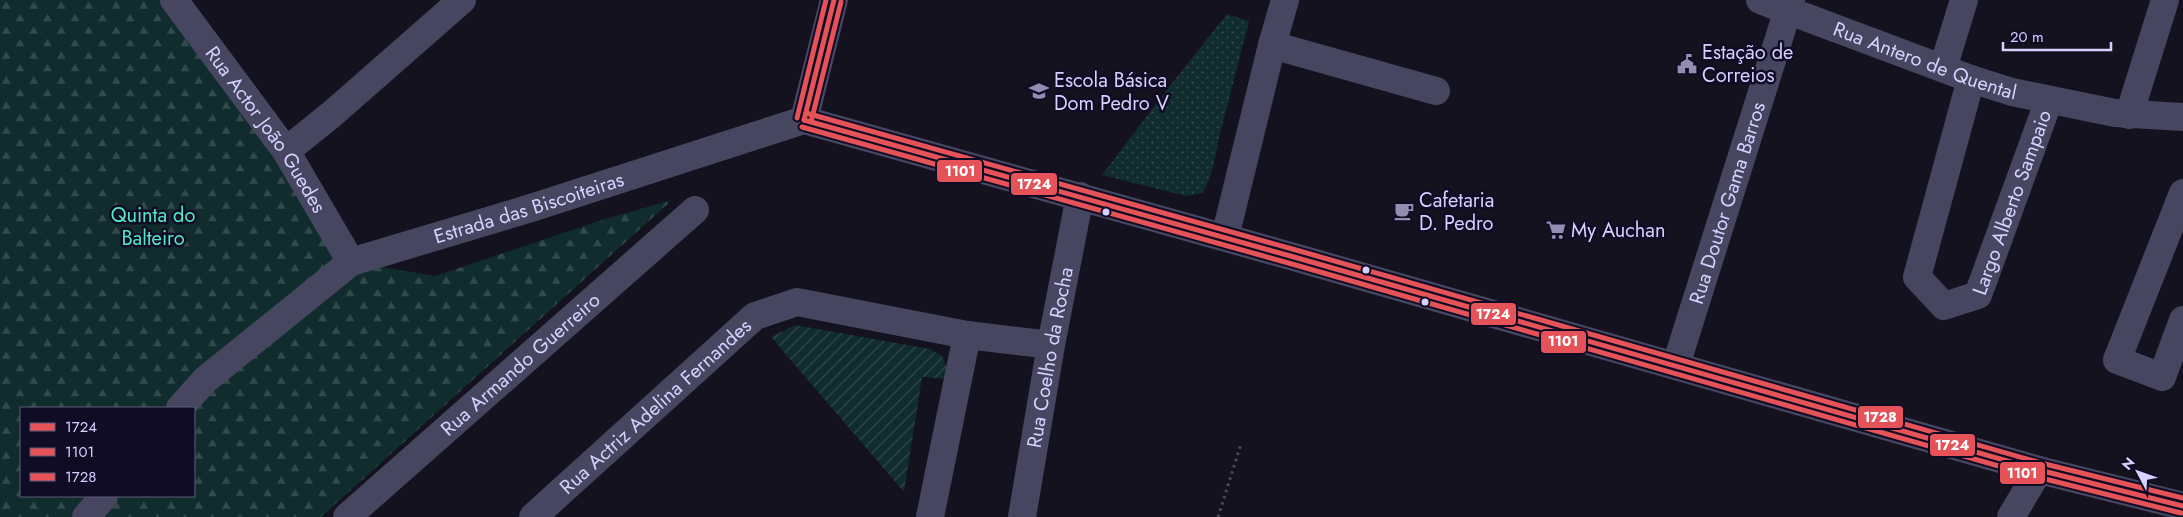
<svg xmlns="http://www.w3.org/2000/svg" width="2183" height="517" font-family="Jost,sans-serif">
  <style>
    .grass { fill: url(#grass-dots) }
    .forest { fill: url(#forest-firs); fill-rule: evenodd }
    .garden { fill: url(#garden-furrows) }
    .lines { fill: none; stroke-linecap: round; stroke-linejoin: round }
    .path { stroke: #414f60; stroke-width: 3; stroke-dasharray: 2.5 4; stroke-linecap: butt }
    .minor { stroke: #474661; stroke-width: 28 }
    .bus-1-casing { stroke: #110c25; stroke-width: 9 }
    .bus-2-casing { stroke: #110c25; stroke-width: 9 }
    .bus-3-casing { stroke: #110c25; stroke-width: 9 }
    .bus-1 { stroke: #e55358; stroke-width: 5 }
    .bus-2 { stroke: #e55358; stroke-width: 5 }
    .bus-3 { stroke: #e55358; stroke-width: 5 }
    .bus-dot { fill: #d6d1ff; stroke: #110c25; stroke-width: 2 }
    .labels { text-anchor: middle; dominant-baseline: central; stroke-width: 5; stroke-linejoin: round; paint-order: stroke }
    .poi-label { font-size: 20px; fill: #d6d1ff; stroke: #110c25; text-anchor: start }
    .street-label { font-size: 20px; fill: #d6d1ff; stroke: #110c25 }
    .park-label { font-size: 20px; fill: #52eac5; stroke: #110c25 }
    .line-badge { stroke: #110c25; stroke-width: 2 }
    .badge-label { font-size: 14px; text-anchor: middle; font-weight: bold; fill: #fff }
  </style>
  <defs>
    <pattern id="grass-dots" width="8" height="8" patternUnits="userSpaceOnUse" patternTransform="scale(1.25)"><rect width="8" height="8" fill="#102c2d"/><path d="M2 2h.1M6 6h.1" fill="none" stroke="#324a4c" stroke-width="1.8" stroke-linecap="round"/></pattern>
    <pattern id="forest-firs" width="22" height="20" patternUnits="userSpaceOnUse" patternTransform="scale(1.25)"><rect width="22" height="20" fill="#102c2d"/><path d="M5 1l3.5 6h-7zM16 11l3.5 6h-7z" fill="#324a4c"/></pattern>
    <pattern id="garden-furrows" width="10" height="10" patternUnits="userSpaceOnUse" patternTransform="scale(1.25)"><rect width="10" height="10" fill="#102c2d"/><path d="M-1 1l2-2M0 10L10 0M9 11l2-2" fill="none" stroke="#324a4c"/></pattern>
  </defs>
  <rect width="100%" height="100%" fill="#14121f"/>
  <path class="grass" d="M 1227,14 L 1249,21 C 1239,59 1230,96 1220,134 C 1215,155 1214,175 1202,193 L 1186,196 L 1102,175 L 1173,82 Z"/>
  <path class="forest" d="M 0,0 L 174,0 L 351,262 L 435,276 L 602,220 L 672,200 L 321,517 L 0,517 ZM 21,408 L 194,408 L 194,496 L 21,496 Z"/>
  <path class="garden" d="M 795,325 L 930,349 L 942,356 L 947,368 L 946,379 L 922,377 L 904,492 L 771,337 Z"/>
  <g class="lines">
    <path class="path" d="M 1218,517 L 1241,444"/>
    <g class="minor">
      <path id="s1" d="M 174,0 L 286,151 L 351,262"/>
      <path id="s2" d="M 1760,0 L 1971,79 L 2012,92 L 2115,113 L 2183,117"/>
      <path d="M 1272,45 L 1436,91"/>
      <path d="M 1943,68 L 1964,0"/>
      <path id="s3" d="M 1971,79 L 1917,277 L 1944,306 L 1978,295 L 2049,100"/>
      <path d="M 2129,115 L 2165,0"/>
      <path d="M 804,120 L 1294,257 L 2039,470 L 2183,506"/>
      <path d="M 804,120 L 834,0"/>
      <path d="M 286,151 L 332,114 L 462,0"/>
      <path d="M 2183,193 L 2117,360 L 2162,377 L 2183,320"/>
      <path d="M 1225,237 L 1272,45 L 1285,0"/>
      <path id="s4" d="M 1676,365 L 1791,0"/>
      <path id="s5" d="M 180,408 L 205,380 L 351,262 L 531,208 L 804,120"/>
      <path d="M 86,517 L 104,496"/>
      <path id="s6" d="M 347,517 L 695,210"/>
      <path id="s7" d="M 533,517 L 755,316 L 797,302 L 967,335 L 1051,345"/>
      <path d="M 930,517 L 967,335"/>
      <path id="s8" d="M 1022,517 L 1051,345 L 1080,196"/>
      <path d="M 2011,517 L 2039,470"/>
    </g>
    <defs>
      <g id="bus-1">
        <path d="M 804,120 L 1294,257 L 2039,470 L 2183,506"/>
        <path d="M 804,120 L 834,0"/>
      </g>
      <g id="bus-2">
        <path d="M 811,122 L 841,2"/>
        <path d="M 802,127 L 1292,264 L 2037,477 L 2181,513"/>
      </g>
      <g id="bus-3">
        <path d="M 806,113 L 1296,250 L 2041,463 L 2183,498"/>
        <path d="M 797,118 L 826,0"/>
      </g>
    </defs>
    <use href="#bus-1" class="bus-1-casing"/>
    <use href="#bus-2" class="bus-2-casing"/>
    <use href="#bus-3" class="bus-3-casing"/>
    <use href="#bus-1" class="bus-1"/>
    <use href="#bus-2" class="bus-2"/>
    <use href="#bus-3" class="bus-3"/>
  </g>
  <defs>
    <symbol id="civic-bare" viewBox="-9 -9 18 18"><path d="M-.6-6.5H3V-4.5H.6V-3L4-1V1h2V6H-6V1h2V-1L-.6-3ZM-1.2 2.5V6h2.4V2.5Z" fill="#928eb1" stroke="#110c25" stroke-width="2.5" paint-order="stroke"/></symbol>
    <symbol id="school-bare" viewBox="-9 -9 18 18"><path d="M0-5L7-2L0 1L-7-2ZM-4 1L0 2.5L4 1V4Q0 6-4 4Z" fill="#928eb1" stroke="#110c25" stroke-width="2.5" paint-order="stroke"/></symbol>
    <symbol id="cafe-bare" viewBox="-9 -9 18 18"><path d="M-5.5-4.5H6V0H3Q3 3.5 0 3.5H-2.5Q-5.5 3.5-5.5 0ZM3-3.2v2h1.7v-2ZM-6 4.5H4V6H-6Z" fill="#928eb1" stroke="#110c25" stroke-width="2.5" paint-order="stroke"/></symbol>
    <symbol id="supermarket-bare" viewBox="-9 -9 18 18"><path d="M-6-5.5h2.5l.6 2H6L4.5 2H-2.5L-4.4-4H-6ZM-1.5 3.2a1.3 1.3 0 1 0 .1 0ZM3 3.2a1.3 1.3 0 1 0 .1 0Z" fill="#928eb1" stroke="#110c25" stroke-width="2.5" paint-order="stroke"/></symbol>
  </defs>
  <g fill-rule="evenodd">
    <use href="#civic-bare" x="1673" y="50" width="28" height="28"/>
    <use href="#school-bare" x="1025" y="77" width="28" height="28"/>
    <use href="#cafe-bare" x="1390" y="197" width="28" height="28"/>
    <use href="#supermarket-bare" x="1542" y="216" width="28" height="28"/>
  </g>
  <g class="bus-dot">
    <circle cx="1106" cy="212" r="4.5"/>
    <circle cx="1366" cy="270" r="4.5"/>
    <circle cx="1425" cy="302" r="4.5"/>
  </g>
  <g class="labels">
    <g class="poi-label">
      <text x="1702" y="52">Estação de<tspan x="1702" dy="23">Correios</tspan></text>
      <text x="1054" y="80">Escola Básica<tspan x="1054" dy="23">Dom Pedro V</tspan></text>
      <text x="1419" y="200">Cafetaria<tspan x="1419" dy="23">D. Pedro</tspan></text>
      <text x="1571" y="230">My Auchan</text>
    </g>
    <g class="street-label">
      <text stroke="none"><textPath href="#s2" startOffset="176">Rua Antero de Quental</textPath></text>
      <text stroke="none"><textPath href="#s1" startOffset="159">Rua Actor João Guedes</textPath></text>
      <text stroke="none"><textPath href="#s3" startOffset="379">Largo Alberto Sampaio</textPath></text>
      <text stroke="none"><textPath href="#s4" startOffset="170">Rua Doutor Gama Barros</textPath></text>
      <text stroke="none"><textPath href="#s5" startOffset="411">Estrada das Biscoiteiras</textPath></text>
      <text stroke="none"><textPath href="#s8" startOffset="162">Rua Coelho da Rocha</textPath></text>
      <text stroke="none"><textPath href="#s6" startOffset="231">Rua Armando Guerreiro</textPath></text>
      <text stroke="none"><textPath href="#s7" startOffset="165">Rua Actriz Adelina Fernandes</textPath></text>
    </g>
    <g class="park-label">
      <text x="153" y="215">Quinta do<tspan x="153" dy="23">Balteiro</tspan></text>
    </g>
  </g>
  <g class="line-badge">
    <rect x="936" y="159" width="47" height="24" rx="5" fill="#e55358"/>
    <rect x="1010" y="172" width="48" height="24" rx="5" fill="#e55358"/>
    <rect x="1470" y="302" width="47" height="24" rx="5" fill="#e55358"/>
    <rect x="1540" y="330" width="47" height="24" rx="5" fill="#e55358"/>
    <rect x="1857" y="405" width="47" height="24" rx="5" fill="#e55358"/>
    <rect x="1929" y="433" width="47" height="24" rx="5" fill="#e55358"/>
    <rect x="1999" y="461" width="47" height="24" rx="5" fill="#e55358"/>
  </g>
  <g class="badge-label">
    <text x="960" y="176">1101</text>
    <text x="1034" y="189">1724</text>
    <text x="1493" y="319">1724</text>
    <text x="1563" y="346">1101</text>
    <text x="1880" y="422">1728</text>
    <text x="1952" y="450">1724</text>
    <text x="2022" y="478">1101</text>
  </g>
  <rect x="20" y="407" width="175" height="90" fill="#110c25" stroke="#605b7c"/>
  <rect x="30" y="423" width="25" height="8" fill="#e55358" stroke="#605b7c"/>
  <text x="65" y="432" font-size="15" fill="#d6d1ff">1724</text>
  <rect x="30" y="448" width="25" height="8" fill="#e55358" stroke="#605b7c"/>
  <text x="65" y="457" font-size="15" fill="#d6d1ff">1101</text>
  <rect x="30" y="473" width="25" height="8" fill="#e55358" stroke="#605b7c"/>
  <text x="65" y="482" font-size="15" fill="#d6d1ff">1728</text>
  <g transform="translate(2138 472) rotate(311)" stroke="#110c25" stroke-width="4" paint-order="stroke">
  <path d="M0-4L9 19L0 12L-9 19Z" fill="#d6d1ff"/>
  <text y="-8" font-size="14" font-weight="bold" text-anchor="middle" fill="#d6d1ff">N</text>
  </g>
  <path d="M2003 42v8h108v-8" fill="none" stroke="#d6d1ff" stroke-width="2.5"/>
  <text x="2010" y="42" font-size="15" fill="#d6d1ff" stroke="#110c25" stroke-width="4" paint-order="stroke">20 m</text>
</svg>
